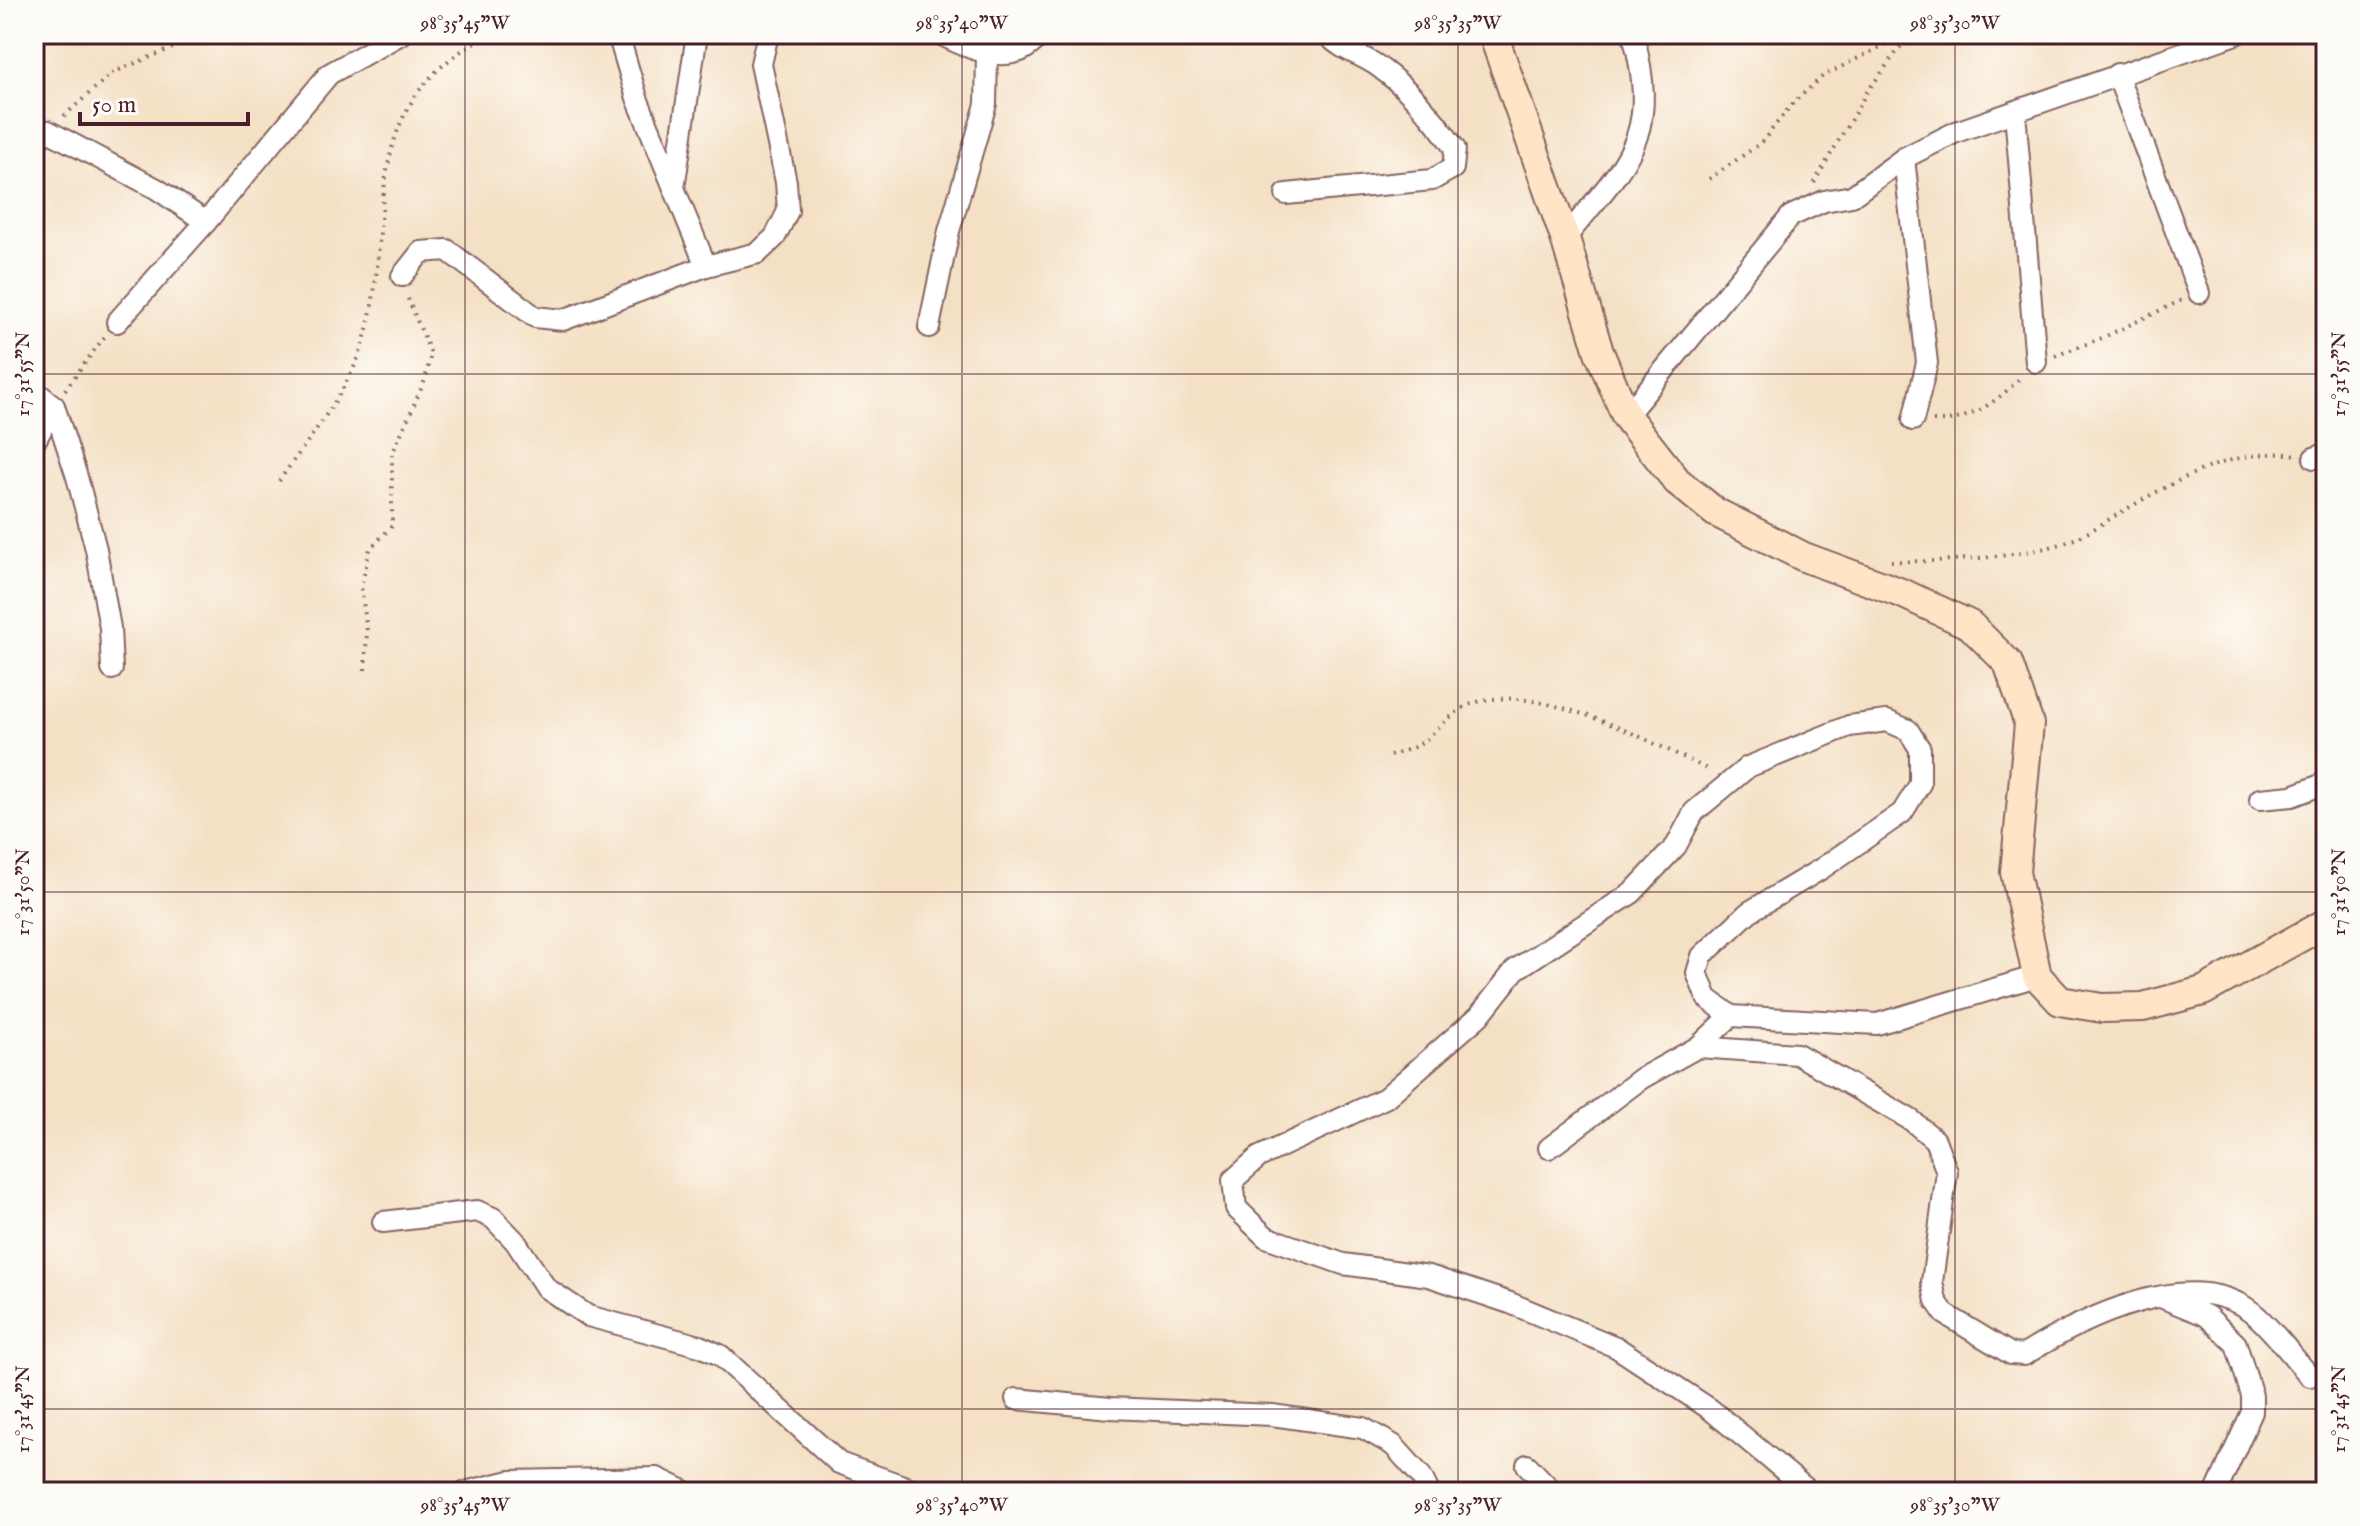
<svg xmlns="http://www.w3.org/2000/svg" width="2360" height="1526" font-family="'IM FELL English',serif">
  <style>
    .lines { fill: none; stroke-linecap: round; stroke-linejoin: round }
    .street-casing { stroke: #866361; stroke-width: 24 }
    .secondary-casing { stroke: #866361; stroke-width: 32 }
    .path { stroke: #866361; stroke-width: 4; stroke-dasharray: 2 6; stroke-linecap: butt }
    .street { stroke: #fff; stroke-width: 20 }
    .secondary { stroke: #ffe4c6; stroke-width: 28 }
    .ticks { fill: none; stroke: #4a1f2b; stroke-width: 2; stroke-opacity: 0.45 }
    .neatline { fill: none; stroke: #4a1f2b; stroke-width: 3 }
    .ticks-label { font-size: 20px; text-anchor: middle; fill: #4a1f2b }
  </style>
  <rect width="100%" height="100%" fill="#fdfcf7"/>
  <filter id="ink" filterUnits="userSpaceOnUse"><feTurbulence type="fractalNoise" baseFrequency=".0125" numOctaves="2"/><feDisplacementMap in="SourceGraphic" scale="16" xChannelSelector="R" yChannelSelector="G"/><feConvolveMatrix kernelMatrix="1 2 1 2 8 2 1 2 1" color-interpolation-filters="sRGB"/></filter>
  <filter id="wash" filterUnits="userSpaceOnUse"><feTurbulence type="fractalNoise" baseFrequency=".006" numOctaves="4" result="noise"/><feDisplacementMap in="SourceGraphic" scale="32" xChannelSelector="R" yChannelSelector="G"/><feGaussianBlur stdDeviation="1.8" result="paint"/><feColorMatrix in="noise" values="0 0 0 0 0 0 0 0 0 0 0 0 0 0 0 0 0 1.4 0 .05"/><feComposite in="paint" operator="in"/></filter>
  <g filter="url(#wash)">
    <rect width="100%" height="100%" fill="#f4e0c4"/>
  </g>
  <g filter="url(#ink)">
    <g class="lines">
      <defs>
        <g id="street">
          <path d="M 618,34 L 637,98 L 706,266"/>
          <path d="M 940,34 C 971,50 1016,70 1040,34"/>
          <path d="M 2117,74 L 2199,293"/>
          <path d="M 2015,112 L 2036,362"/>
          <path d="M 34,143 L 48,131 L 157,189 L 206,222"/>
          <path d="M 1904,158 L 1927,363 L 1913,420"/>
          <path d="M 674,188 L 697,34"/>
          <path d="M 1286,194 L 1432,180 L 1453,168 L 1455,149 C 1434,118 1409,89 1379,67 C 1362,54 1341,51 1327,34"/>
          <path d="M 1565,238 C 1627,162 1661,139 1633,34"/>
          <path d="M 402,276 L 421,252 L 447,250 L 535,317 L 563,320 L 706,266 L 758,253 L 775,237 L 788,211 L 786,182 L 761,64 L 768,34"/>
          <path d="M 117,322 L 206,222 L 329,74 L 401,34"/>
          <path d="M 929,327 L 949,231 L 986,104 L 987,54"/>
          <path d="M 34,390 L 54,406 L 77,477 L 96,549 L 110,628 L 112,669"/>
          <path d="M 1626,416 L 1791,216 L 1824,201 L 1852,196 L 1904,158 L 1956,132 L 2236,34"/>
          <path d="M 34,443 L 54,406"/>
          <path d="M 2314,458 L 2326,454"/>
          <path d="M 2260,799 L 2292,796 L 2326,783"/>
          <path d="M 1698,1047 L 1797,1054 L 1911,1120 L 1935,1140 L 1947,1172 L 1932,1282 L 1936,1301 L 1945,1314 L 2011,1354 L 2024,1355 C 2080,1320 2190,1264 2252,1312 C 2273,1329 2291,1355 2310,1376"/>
          <path d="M 1549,1148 L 1642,1078 L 1698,1047 L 1731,1016"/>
          <path d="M 383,1222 L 477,1211 L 493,1218 L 515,1241 L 546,1288 L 588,1316 L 700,1346 L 720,1355 L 839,1463 L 920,1492"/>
          <path d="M 2163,1298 L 2207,1316 L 2236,1344 L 2252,1396 L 2252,1412 L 2216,1492"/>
          <path d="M 1016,1399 L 1110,1408 L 1272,1415 L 1363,1428 L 1393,1445 L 1421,1476 L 1429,1492"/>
          <path d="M 1527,1465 L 1553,1492"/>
          <path d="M 465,1492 L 510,1481 L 657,1478 L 686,1492"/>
          <path d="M 1810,1492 L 1710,1409 L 1616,1347 L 1510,1303 L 1429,1276 L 1343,1264 L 1266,1237 L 1236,1208 L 1233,1180 L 1259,1157 L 1385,1098 L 1479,1016 L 1515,970 L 1632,893 L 1676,846 L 1694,812 L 1748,767 L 1849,726 L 1887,721 L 1908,730 L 1920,749 L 1920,784 L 1902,813 L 1821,869 L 1749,912 L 1702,956 L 1697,973 L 1707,998 L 1731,1016 L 1877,1024 L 2037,976"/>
        </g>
        <path id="secondary" d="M 1493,34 L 1565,238 L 1599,352 L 1626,416 L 1677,481 L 1715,512 L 1804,557 L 1904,594 L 1970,625 L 2008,663 L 2029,724 L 2015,872 L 2037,976 L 2060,1001 L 2102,1008 L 2143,1007 L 2203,991 L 2326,923"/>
      </defs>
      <use href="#street" class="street-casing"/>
      <use href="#secondary" class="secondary-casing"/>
      <g class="path">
        <path d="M 64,116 L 112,73 L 206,34"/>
        <path d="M 1709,179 L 1761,143 L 1793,103 L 1823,76 L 1906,34"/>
        <path d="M 1814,183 L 1867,92 L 1910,34"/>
        <path d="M 2055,356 L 2102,338 L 2182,300"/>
        <path d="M 65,390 L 105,336"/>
        <path d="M 1933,421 C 1968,423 1997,402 2021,377"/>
        <path d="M 279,481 C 306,442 347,393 362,347 C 400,227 347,105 491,34"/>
        <path d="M 1891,561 C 1936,563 2031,557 2072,540 C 2090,533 2108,519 2125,510 C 2174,481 2237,446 2296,455"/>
        <path d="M 365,670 L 367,631 L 361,587 L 370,549 L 392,526 L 392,454 L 425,380 L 431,354 L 406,294"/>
        <path d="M 1390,756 C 1401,752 1415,748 1424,741 C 1438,730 1450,714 1467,706 C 1528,676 1654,743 1711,771"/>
        <path d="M 2317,1392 L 2326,1411"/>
      </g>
      <use href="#street" class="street"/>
      <use href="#secondary" class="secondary"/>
    </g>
  </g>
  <path class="ticks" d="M 465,34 L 465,1492M 962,34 L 962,1492M 1458,34 L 1458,1492M 1955,34 L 1955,1492M 34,374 L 2326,374M 34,892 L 2326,892M 34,1409 L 2326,1409"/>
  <rect width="2360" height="1526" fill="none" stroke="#fdfcf7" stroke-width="88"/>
  <path d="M80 112v12h168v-12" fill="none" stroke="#4a1f2b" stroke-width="4"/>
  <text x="92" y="112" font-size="24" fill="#4a1f2b" stroke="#fdfcf7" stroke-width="6" paint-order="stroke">50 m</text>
  <rect x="44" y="44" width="2272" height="1438" class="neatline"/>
  <g class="ticks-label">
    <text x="465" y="29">98°35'45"W</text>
    <text x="962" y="29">98°35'40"W</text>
    <text x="1458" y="29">98°35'35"W</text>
    <text x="1955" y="29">98°35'30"W</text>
    <text transform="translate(22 374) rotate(-90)" y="7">17°31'55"N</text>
    <text transform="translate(2338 374) rotate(-90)" y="7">17°31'55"N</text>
    <text transform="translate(22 892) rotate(-90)" y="7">17°31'50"N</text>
    <text transform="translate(2338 892) rotate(-90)" y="7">17°31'50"N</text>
    <text transform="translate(22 1409) rotate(-90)" y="7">17°31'45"N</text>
    <text transform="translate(2338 1409) rotate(-90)" y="7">17°31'45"N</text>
    <text x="465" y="1511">98°35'45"W</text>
    <text x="962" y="1511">98°35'40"W</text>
    <text x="1458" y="1511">98°35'35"W</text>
    <text x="1955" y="1511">98°35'30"W</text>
  </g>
</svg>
